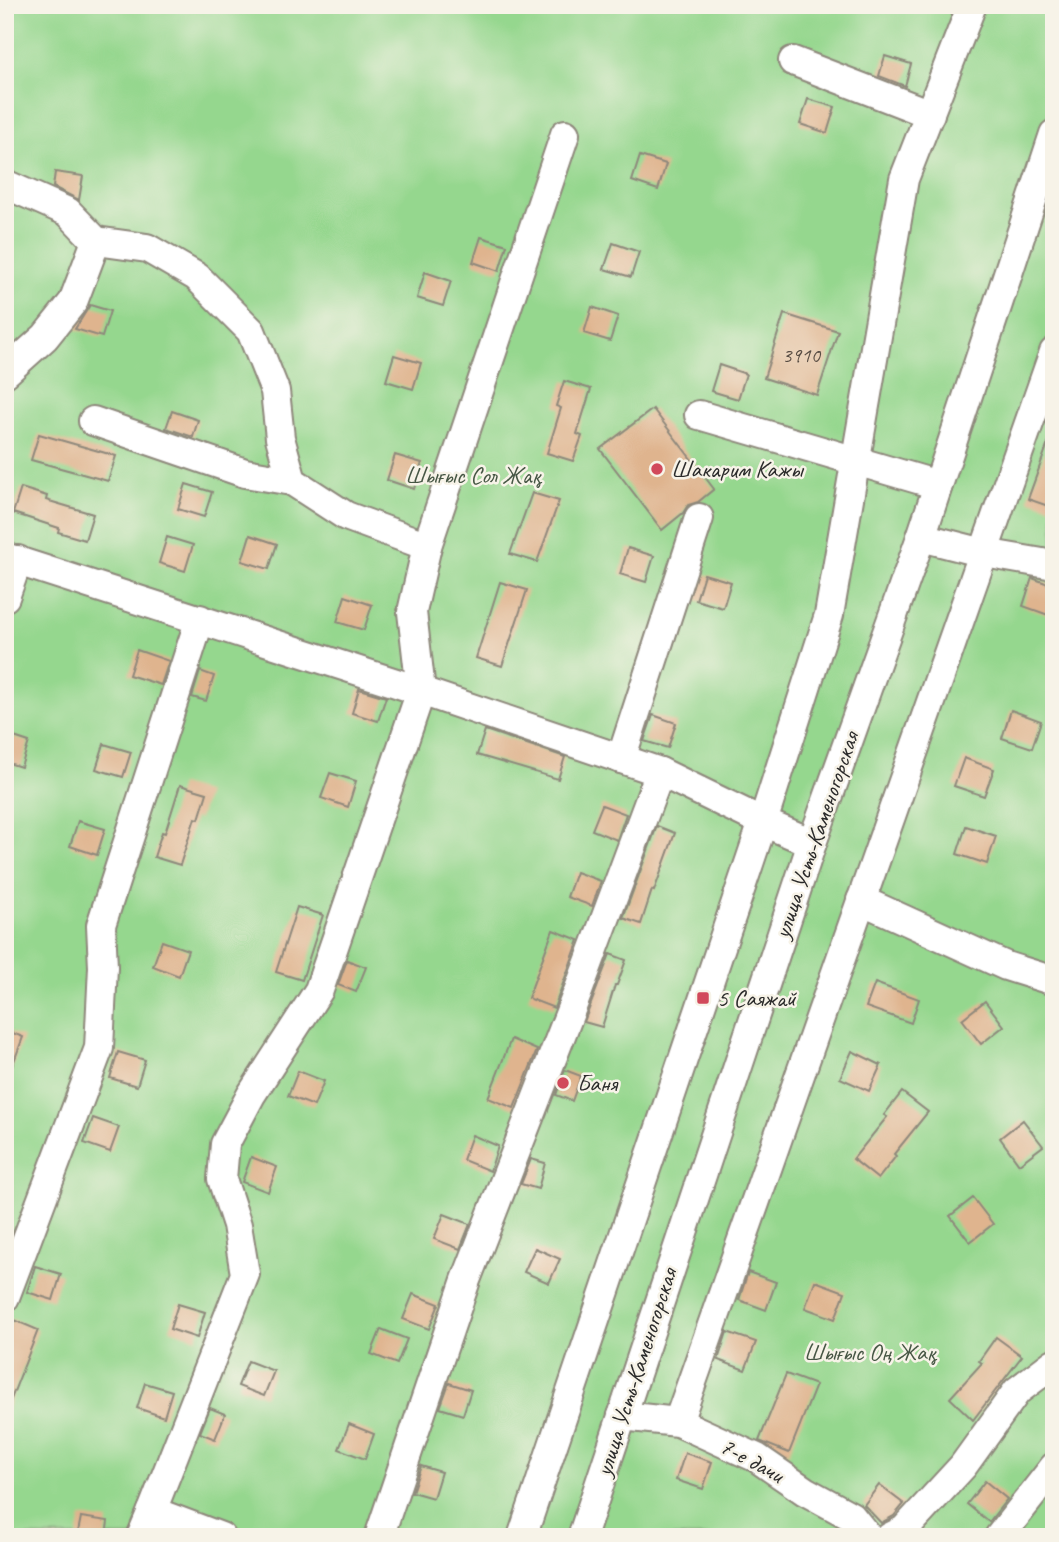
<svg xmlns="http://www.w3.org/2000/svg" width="1059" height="1542" font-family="Caveat,sans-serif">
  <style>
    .green { fill: #95d78e; stroke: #60815c; stroke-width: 2 }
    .building { fill: #dfb48e }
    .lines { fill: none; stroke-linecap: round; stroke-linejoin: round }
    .minor-casing { stroke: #8e887b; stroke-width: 32 }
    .minor { stroke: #fff; stroke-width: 28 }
    .poi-dot { fill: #d1495b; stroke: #f7f3e8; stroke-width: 2.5 }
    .labels { text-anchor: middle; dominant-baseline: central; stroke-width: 5; stroke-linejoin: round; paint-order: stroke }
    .number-label { font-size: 21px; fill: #584d44 }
    .poi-label { font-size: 24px; fill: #2b2b2b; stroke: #f7f3e8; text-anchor: start }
    .park-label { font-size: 24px; fill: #465644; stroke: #f7f3e8 }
    .street-label { font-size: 24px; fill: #2b2b2b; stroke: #f7f3e8 }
  </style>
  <rect width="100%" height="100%" fill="#f7f3e8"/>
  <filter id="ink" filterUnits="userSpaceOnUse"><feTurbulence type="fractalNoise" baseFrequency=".0143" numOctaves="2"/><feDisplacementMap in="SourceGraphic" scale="14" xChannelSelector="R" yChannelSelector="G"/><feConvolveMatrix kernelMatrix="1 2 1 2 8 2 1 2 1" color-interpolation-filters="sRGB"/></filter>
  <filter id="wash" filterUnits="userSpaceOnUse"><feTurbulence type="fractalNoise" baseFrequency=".00686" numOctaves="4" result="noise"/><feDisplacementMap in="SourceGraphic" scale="28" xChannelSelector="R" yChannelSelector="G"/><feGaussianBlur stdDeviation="1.57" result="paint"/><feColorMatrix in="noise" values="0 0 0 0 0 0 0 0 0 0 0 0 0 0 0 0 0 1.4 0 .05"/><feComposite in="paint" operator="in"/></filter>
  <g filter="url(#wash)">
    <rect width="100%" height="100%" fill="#f1e5cb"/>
    <rect class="green" x="5" y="5" width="1049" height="1532"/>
    <g id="blocks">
      <g class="building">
        <path d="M 885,56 L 911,64 L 905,86 L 879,76 Z"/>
        <path d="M 808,99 L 835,107 L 827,133 L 800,124 Z"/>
        <path d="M 640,156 L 666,164 L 658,190 L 632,181 Z"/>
        <path d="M 55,172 L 83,176 L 79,200 L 53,187 Z"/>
        <path d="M 481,237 L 507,245 L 499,271 L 473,262 Z"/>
        <path d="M 613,243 L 639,252 L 631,277 L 604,269 Z"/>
        <path d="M 425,272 L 451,281 L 443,306 L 417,298 Z"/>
        <path d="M 90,305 L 110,311 L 102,337 L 75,329 Z"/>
        <path d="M 592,307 L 618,316 L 610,341 L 584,333 Z"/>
        <path d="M 784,314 L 838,331 L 817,395 L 764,378 Z"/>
        <path d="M 394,355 L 421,363 L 413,389 L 386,381 Z"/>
        <path d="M 719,365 L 746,374 L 738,399 L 711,391 Z"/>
        <path d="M 564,381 L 591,389 L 577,434 L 582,436 L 573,461 L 547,453 L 561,408 L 556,406 Z"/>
        <path d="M 653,409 L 714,489 L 698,502 L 688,505 L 683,513 L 662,530 L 600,449 Z"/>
        <path d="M 172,411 L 198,420 L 193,437 L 166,428 Z"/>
        <path d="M 39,434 L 116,456 L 108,481 L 31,460 Z"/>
        <path d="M 1051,435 L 1054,435 L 1054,508 L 1028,499 Z"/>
        <path d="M 395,455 L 422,463 L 414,489 L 387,480 Z"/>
        <path d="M 186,484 L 212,492 L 204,517 L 178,509 Z"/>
        <path d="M 21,488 L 47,496 L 46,500 L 93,514 L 85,540 L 58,532 L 59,528 L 13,513 Z"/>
        <path d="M 532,493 L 559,501 L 537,562 L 510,554 Z"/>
        <path d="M 250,535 L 277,544 L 269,569 L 242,561 Z"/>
        <path d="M 167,537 L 193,545 L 185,571 L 159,563 Z"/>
        <path d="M 628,548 L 654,556 L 646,582 L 620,574 Z"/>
        <path d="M 704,574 L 731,582 L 723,608 L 696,600 Z"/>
        <path d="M 1032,578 L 1054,586 L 1054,617 L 1023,606 Z"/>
        <path d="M 500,582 L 527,590 L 502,666 L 476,658 Z"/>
        <path d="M 345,596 L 372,605 L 364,630 L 337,622 Z"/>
        <path d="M 137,650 L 169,661 L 161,685 L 129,675 Z"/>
        <path d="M 200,671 L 214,676 L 206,701 L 192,697 Z"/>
        <path d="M 359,689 L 386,697 L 378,721 L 352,713 Z"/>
        <path d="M 1011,710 L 1041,721 L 1032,748 L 1002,738 Z"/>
        <path d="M 653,715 L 676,723 L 668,748 L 644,741 Z"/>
        <path d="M 485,730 L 565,757 L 558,779 L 477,755 Z"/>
        <path d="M 5,734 L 29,742 L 21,767 L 5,762 Z"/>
        <path d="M 104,744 L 131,752 L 123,777 L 96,769 Z"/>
        <path d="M 964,758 L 994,769 L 984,796 L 954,786 Z"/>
        <path d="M 330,773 L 356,781 L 348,807 L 321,798 Z"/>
        <path d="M 180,785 L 207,793 L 199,819 L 195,818 L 180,865 L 154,857 L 162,832 L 165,833 Z"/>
        <path d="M 602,805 L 626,814 L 617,840 L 592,830 Z"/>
        <path d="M 78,821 L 105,829 L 97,855 L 70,846 Z"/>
        <path d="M 657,826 L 675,833 L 654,891 L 652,890 L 641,924 L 623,918 Z"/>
        <path d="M 966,826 L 996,836 L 987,864 L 957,854 Z"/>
        <path d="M 576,872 L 601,881 L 592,906 L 567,897 Z"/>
        <path d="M 297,907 L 323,915 L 302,980 L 276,972 Z"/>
        <path d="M 553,930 L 579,940 L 554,1008 L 528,998 Z"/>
        <path d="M 162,941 L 188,950 L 179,976 L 153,966 Z"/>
        <path d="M 610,954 L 626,960 L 617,985 L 615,985 L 602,1027 L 584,1022 Z"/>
        <path d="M 347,960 L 366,967 L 356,992 L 338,985 Z"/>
        <path d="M 875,983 L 919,999 L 911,1023 L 866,1007 Z"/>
        <path d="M 985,1001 L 1004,1026 L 981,1044 L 962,1019 Z"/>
        <path d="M 5,1030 L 23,1037 L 7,1080 L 5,1080 Z"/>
        <path d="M 511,1039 L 537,1050 L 514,1108 L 488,1098 Z"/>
        <path d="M 852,1051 L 881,1065 L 869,1091 L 840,1078 Z"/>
        <path d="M 118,1052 L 145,1060 L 137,1086 L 110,1078 Z"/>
        <path d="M 565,1070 L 581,1076 L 572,1101 L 556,1095 Z"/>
        <path d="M 298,1071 L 324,1081 L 314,1106 L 288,1096 Z"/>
        <path d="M 902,1092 L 928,1112 L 894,1154 L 896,1156 L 878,1179 L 853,1159 L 887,1117 L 884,1115 Z"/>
        <path d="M 93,1118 L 119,1127 L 110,1152 L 84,1143 Z"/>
        <path d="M 1023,1120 L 1043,1146 L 1019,1164 L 1000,1138 Z"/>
        <path d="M 472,1135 L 498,1146 L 490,1171 L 463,1160 Z"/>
        <path d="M 251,1157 L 277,1167 L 268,1192 L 242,1182 Z"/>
        <path d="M 531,1159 L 545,1163 L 538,1189 L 521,1184 Z"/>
        <path d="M 973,1198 L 993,1224 L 970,1242 L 950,1216 Z"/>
        <path d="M 444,1214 L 470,1224 L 460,1249 L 434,1239 Z"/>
        <path d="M 535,1248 L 560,1259 L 549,1283 L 524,1272 Z"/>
        <path d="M 35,1266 L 61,1274 L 53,1300 L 27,1292 Z"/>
        <path d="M 748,1272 L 776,1282 L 766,1310 L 739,1300 Z"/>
        <path d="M 815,1281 L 845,1292 L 835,1319 L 805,1308 Z"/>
        <path d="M 413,1294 L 439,1304 L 429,1329 L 403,1319 Z"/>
        <path d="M 178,1304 L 205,1312 L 197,1338 L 170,1329 Z"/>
        <path d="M 12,1319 L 38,1330 L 6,1412 L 5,1337 Z"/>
        <path d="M 381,1329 L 407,1339 L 397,1364 L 371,1354 Z"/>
        <path d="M 727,1332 L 756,1342 L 745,1370 L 718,1360 Z"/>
        <path d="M 996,1337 L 1022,1356 L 973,1420 L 950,1398 L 982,1363 L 979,1361 Z"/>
        <path d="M 248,1361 L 274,1371 L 264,1396 L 238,1386 Z"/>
        <path d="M 786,1374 L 816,1385 L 789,1453 L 759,1441 Z"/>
        <path d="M 145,1383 L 172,1391 L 164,1417 L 137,1408 Z"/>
        <path d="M 449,1383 L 471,1390 L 463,1415 L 440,1408 Z"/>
        <path d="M 210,1408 L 225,1414 L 215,1439 L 200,1433 Z"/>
        <path d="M 349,1424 L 374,1434 L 365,1459 L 339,1449 Z"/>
        <path d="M 685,1453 L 712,1462 L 703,1489 L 676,1480 Z"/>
        <path d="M 421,1466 L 441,1472 L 433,1498 L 412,1492 Z"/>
        <path d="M 985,1481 L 1007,1499 L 989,1522 L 967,1504 Z"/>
        <path d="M 879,1485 L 904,1504 L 894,1516 L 881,1523 L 864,1505 Z"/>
        <path d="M 81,1517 L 108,1521 L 106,1537 L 77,1537 Z"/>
      </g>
    </g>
  </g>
  <g filter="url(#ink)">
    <use href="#blocks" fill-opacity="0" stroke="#8e887b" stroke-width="2"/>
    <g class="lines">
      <defs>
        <g id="minor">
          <path d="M 793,61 L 930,114"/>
          <path d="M 5,184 L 68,212 L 96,241 L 73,302 L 45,337 L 5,373"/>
          <path d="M 96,241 L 147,248 L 197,277 L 251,331 L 275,391 L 280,438 L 292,481 L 346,516 L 427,546"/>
          <path d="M 699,415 L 938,485"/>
          <path d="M 93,421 L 245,473 L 292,481"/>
          <path d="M 921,537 L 984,553 L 1054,565"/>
          <path d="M 5,557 L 421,691 L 660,772 L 763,822 L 812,843"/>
          <path d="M 5,597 L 18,560"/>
          <path d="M 621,759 L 699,518"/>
          <path d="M 861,900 L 1006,966 L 1054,981"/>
          <path d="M 5,1297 L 99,1048 L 103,967 L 101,925 L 200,619"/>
          <path d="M 622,1416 L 678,1422 L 757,1458 L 805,1491 L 851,1516 L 868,1537"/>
          <path d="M 678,1422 L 1054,352"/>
          <path d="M 152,1511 L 245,1274 L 237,1225 L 222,1179 L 225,1144 L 251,1095 L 319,990 L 421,691 L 412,612 L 427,546 L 565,134"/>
          <path d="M 141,1537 L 152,1511 L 221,1537"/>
          <path d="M 379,1537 L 466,1280 L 579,989 L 660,772"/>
          <path d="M 522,1537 L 763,822 L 829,615 L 904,179 L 972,5"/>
          <path d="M 582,1537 L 812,843 L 921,537 L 1054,134"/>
          <path d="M 890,1537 L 904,1530 L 963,1466 L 1017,1391 L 1054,1363"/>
          <path d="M 999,1537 L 1054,1467"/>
        </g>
      </defs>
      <use href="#minor" class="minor-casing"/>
      <use href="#minor" class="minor"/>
    </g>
  </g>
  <g class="poi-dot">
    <circle cx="657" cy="469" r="7"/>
    <rect x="696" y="991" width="14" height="14" rx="3.5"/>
    <circle cx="563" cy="1083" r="7"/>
  </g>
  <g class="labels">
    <g class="number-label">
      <text x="801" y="355">3910</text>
    </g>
    <g class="poi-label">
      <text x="671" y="469">Шакарим Кажы</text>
      <text x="717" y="998">5 Саяжай</text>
      <text x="577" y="1083">Баня</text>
    </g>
    <g class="park-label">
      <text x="473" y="475">Шығыс Сол Жақ</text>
      <text x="870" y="1352">Шығыс Оң Жақ</text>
    </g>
    <g class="street-label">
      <text transform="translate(816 835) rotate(-71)">улица Усть-Каменогорская</text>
      <text transform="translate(636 1372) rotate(-72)">улица Усть-Каменогорская</text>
      <text transform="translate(752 1460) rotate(29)">7-е дачи</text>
    </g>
  </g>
  <rect width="1059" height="1542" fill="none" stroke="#f7f3e8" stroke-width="28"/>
</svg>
